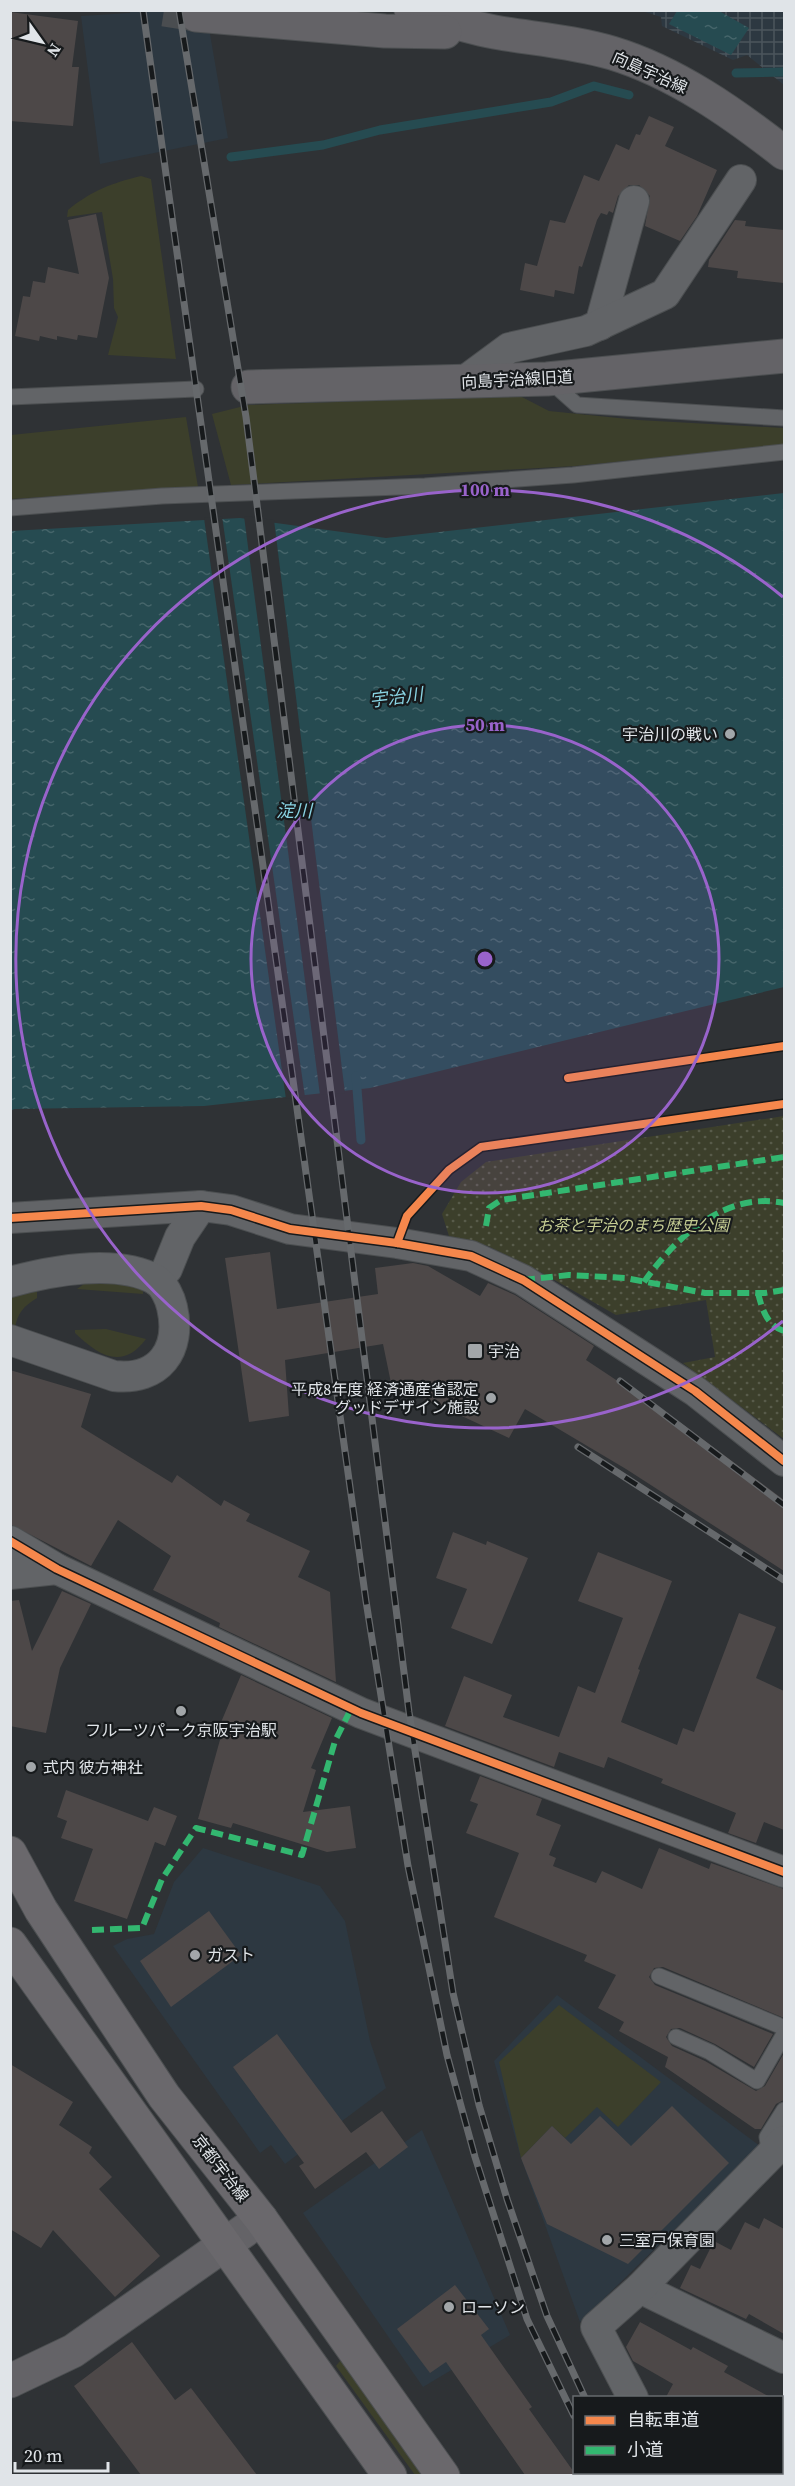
<svg xmlns="http://www.w3.org/2000/svg" width="795" height="2486" font-family="'Source Serif 4','Noto Sans JP',serif">
  <style>
    .built { fill: #2d3841 }
    .industrial { fill: url(#industrial-grid) }
    .grass { fill: #3c3f2b }
    .park { fill: url(#park-dots) }
    .water { fill: url(#water-ripples) }
    .pier { fill: #2f3235 }
    .lines { fill: none; stroke-linecap: round; stroke-linejoin: round }
    .stream { stroke: #264b51; stroke-width: 9 }
    .building { fill: #4d4848 }
    .secondary-tunnel { stroke: #4a4d50; stroke-width: 33; stroke-dasharray: 33 16; stroke-linecap: butt }
    .lane-casing { stroke: #4c4f51; stroke-width: 17 }
    .street-casing { stroke: #4c4f51; stroke-width: 32 }
    .secondary-casing { stroke: #4c4f51; stroke-width: 35 }
    .primary-casing { stroke: #4c4f51; stroke-width: 35 }
    .lane { stroke: #626467; stroke-width: 15 }
    .street { stroke: #626467; stroke-width: 30 }
    .secondary { stroke: #646367; stroke-width: 33 }
    .primary { stroke: #6a686c; stroke-width: 33 }
    .rail-casing { stroke: #66696c; stroke-width: 7 }
    .rail { stroke: #171a1c; stroke-width: 4.5; stroke-dasharray: 14; stroke-linecap: butt }
    .quiet { stroke: #33b770; stroke-width: 6; stroke-dasharray: 12 6; stroke-linecap: butt }
    .cycleway-casing { stroke: #171a1c; stroke-width: 11 }
    .cycleway { stroke: #f5874c; stroke-width: 8 }
    .ring { fill: none; stroke: #9963cb; stroke-width: 3 }
    .poi-dot { fill: #a2a6a9; stroke: #171a1c; stroke-width: 2 }
    .labels { text-anchor: middle; dominant-baseline: central; stroke-width: 4.5; stroke-linejoin: round; paint-order: stroke }
    .street-label { font-size: 16px; fill: #e0e4e8; stroke: #171a1c }
    .poi-label { font-size: 16px; fill: #e0e4e8; stroke: #171a1c; text-anchor: start }
    .park-label { font-size: 16px; font-style: italic; fill: #c4cc92; stroke: #171a1c }
    .water-label { font-size: 18px; font-style: italic; fill: #89d3e2; stroke: #171a1c }
    .centre { fill: #9963cb; stroke: #171a1c; stroke-width: 3 }
    .ring-label { font-size: 18px; text-anchor: middle; font-weight: bold; fill: #9963cb; stroke: #171a1c; stroke-width: 4.5; stroke-linejoin: round; paint-order: stroke }
  </style>
  <defs>
    <pattern id="industrial-grid" width="8" height="8" patternUnits="userSpaceOnUse" patternTransform="scale(1.5)"><rect width="8" height="8" fill="#2d3841"/><path d="M0 4h8M4 0v8" fill="none" stroke="#4b555c"/></pattern>
    <pattern id="park-dots" width="8" height="8" patternUnits="userSpaceOnUse" patternTransform="scale(1.5)"><rect width="8" height="8" fill="#3c3f2b"/><path d="M2 2h.1M6 6h.1" fill="none" stroke="#585b4a" stroke-width="1.8" stroke-linecap="round"/></pattern>
    <pattern id="water-ripples" width="26" height="14" patternUnits="userSpaceOnUse" patternTransform="scale(1.5)"><rect width="26" height="14" fill="#264b51"/><path d="M2 4q2-2 4 0t4 0M15 11q2-2 4 0t4 0" fill="none" stroke="#45656a"/></pattern>
  </defs>
  <rect width="100%" height="100%" fill="#2f3235"/>
  <g class="built">
    <path d="M 130,10 L 206,11 L 228,138 L 100,164 L 81,16 L 130,13 Z"/>
    <path d="M 203,1848 L 320,1886 L 345,1921 L 370,2041 L 386,2088 L 285,2164 L 271,2145 L 260,2153 L 113,1946 L 127,1939 L 154,1934 L 174,1882 Z"/>
    <path d="M 557,1995 L 760,2146 L 580,2322 L 521,2158 L 494,2061 Z"/>
    <path d="M 422,2130 L 510,2335 L 423,2387 L 303,2213 Z"/>
  </g>
  <path class="industrial" d="M 642,11 L 784,11 L 784,85 L 747,55 L 733,60 L 662,26 L 661,17 Z"/>
  <g class="grass">
    <path d="M 141,176 L 151,179 L 176,359 L 108,355 L 118,317 L 114,308 L 113,279 L 102,212 L 67,217 L 68,210 C 91,191 112,183 141,176 Z"/>
    <path d="M 520,396 L 549,411 L 638,420 L 784,428 L 784,445 L 575,466 L 231,485 L 212,414 L 248,405 Z"/>
    <path d="M 186,417 L 198,487 L 11,499 L 11,435 Z"/>
    <path d="M 88,1281 L 133,1282 L 143,1291 L 143,1294 L 77,1289 Z"/>
    <path d="M 37,1289 L 37,1298 C 24,1306 17,1313 15,1329 L 11,1328 L 11,1295 Z"/>
    <path d="M 106,1329 L 146,1339 C 122,1371 98,1355 75,1333 L 75,1330 Z"/>
    <path d="M 559,2005 L 661,2082 L 618,2127 L 597,2107 L 565,2138 L 552,2126 L 521,2158 L 499,2062 Z"/>
    <path d="M 340,2361 L 343,2361 L 425,2475 L 415,2475 L 336,2366 Z"/>
  </g>
  <path class="park" d="M 784,1116 L 784,1439 L 683,1363 L 715,1357 L 706,1300 L 616,1315 L 537,1270 L 488,1246 L 449,1236 L 442,1214 L 461,1182 L 486,1162 Z"/>
  <g class="water">
    <path d="M 677,11 L 719,11 L 749,28 L 731,55 L 669,24 Z"/>
    <path d="M 784,493 L 784,987 L 370,1088 L 204,1106 L 14,1109 L 11,1111 L 11,531 L 240,518 L 386,538 Z"/>
  </g>
  <g class="pier">
    <path d="M 222,516 L 305,1097 L 286,1099 L 204,518 Z"/>
    <path d="M 244,516 L 274,520 L 345,1093 L 320,1095 Z"/>
  </g>
  <g class="lines">
    <g class="stream">
      <path d="M 736,73 L 784,72"/>
      <path d="M 231,157 L 323,145 L 380,130 L 551,102 L 594,86 L 629,95"/>
      <path d="M 356,1076 L 361,1140"/>
    </g>
  </g>
  <g class="building">
    <path d="M 10,12 L 78,21 L 72,67 L 79,67 L 73,126 L 10,121 Z"/>
    <path d="M 649,116 L 674,127 L 665,146 L 717,170 L 697,216 L 680,241 L 645,226 L 650,196 L 639,185 L 629,185 L 618,196 L 613,213 L 609,211 L 607,215 L 601,213 L 597,220 L 582,267 L 579,266 L 574,294 L 555,290 L 554,297 L 520,290 L 525,263 L 537,266 L 550,220 L 565,223 L 584,175 L 599,181 L 616,144 L 629,150 L 636,134 L 640,135 Z"/>
    <path d="M 96,214 L 109,278 L 97,338 L 78,335 L 77,340 L 57,336 L 57,340 L 40,336 L 39,341 L 15,336 L 23,296 L 30,297 L 33,281 L 45,283 L 48,267 L 79,274 L 68,220 Z"/>
    <path d="M 735,220 L 746,221 L 745,226 L 784,230 L 784,283 L 737,278 L 738,271 L 708,267 L 709,260 Z"/>
    <path d="M 270,1252 L 277,1309 L 378,1294 L 375,1268 L 413,1263 L 428,1266 L 480,1296 L 488,1283 L 515,1295 L 594,1346 L 586,1360 L 681,1423 L 784,1500 L 784,1571 L 626,1469 L 525,1409 L 509,1438 L 391,1383 L 383,1344 L 285,1360 L 289,1416 L 249,1422 L 225,1258 Z"/>
    <path d="M 10,1370 L 91,1394 L 81,1427 L 172,1483 L 177,1475 L 221,1506 L 224,1500 L 250,1514 L 246,1521 L 310,1551 L 298,1577 L 330,1592 L 336,1682 L 219,1627 L 220,1623 L 153,1590 L 171,1556 L 118,1520 L 91,1566 L 10,1524 Z"/>
    <path d="M 453,1532 L 486,1545 L 487,1541 L 528,1558 L 492,1644 L 451,1628 L 467,1589 L 436,1578 Z"/>
    <path d="M 598,1552 L 672,1581 L 638,1669 L 640,1670 L 621,1722 L 677,1745 L 683,1728 L 694,1732 L 739,1613 L 776,1627 L 756,1678 L 784,1691 L 784,1830 L 764,1822 L 756,1843 L 728,1833 L 736,1813 L 661,1783 L 663,1779 L 608,1757 L 604,1768 L 559,1752 L 554,1767 L 445,1726 L 464,1676 L 512,1695 L 503,1717 L 559,1737 L 578,1686 L 595,1693 L 623,1618 L 578,1601 Z"/>
    <path d="M 62,1591 L 91,1604 L 60,1668 L 46,1733 L 10,1726 L 10,1601 L 19,1600 L 32,1651 Z"/>
    <path d="M 241,1675 L 332,1718 L 311,1768 L 316,1770 L 303,1812 L 350,1806 L 356,1848 L 327,1852 L 233,1823 L 231,1828 L 198,1819 L 223,1729 L 219,1727 Z"/>
    <path d="M 480,1776 L 542,1799 L 536,1815 L 561,1825 L 549,1855 L 556,1858 L 553,1866 L 596,1883 L 602,1871 L 642,1889 L 659,1848 L 709,1869 L 711,1863 L 784,1889 L 784,2018 L 663,1967 L 654,1968 L 649,1977 L 655,1985 L 773,2034 L 754,2067 L 715,2044 L 680,2028 L 671,2029 L 666,2037 L 672,2046 L 705,2061 L 756,2091 L 765,2086 L 784,2053 L 784,2100 L 776,2104 L 761,2129 L 755,2129 L 665,2067 L 668,2057 L 619,2031 L 624,2022 L 598,2008 L 616,1975 L 584,1961 L 587,1955 L 494,1917 L 519,1853 L 466,1833 L 478,1804 L 470,1801 Z"/>
    <path d="M 66,1790 L 148,1821 L 154,1807 L 177,1816 L 165,1846 L 155,1842 L 127,1919 L 74,1901 L 93,1849 L 61,1838 L 67,1821 L 57,1817 Z"/>
    <path d="M 209,1911 L 241,1955 L 171,2007 L 140,1961 Z"/>
    <path d="M 277,2034 L 351,2133 L 382,2111 L 408,2147 L 379,2169 L 366,2152 L 315,2189 L 299,2166 L 304,2163 L 233,2067 Z"/>
    <path d="M 10,2064 L 73,2102 L 59,2125 L 92,2147 L 89,2153 L 112,2177 L 99,2189 L 160,2256 L 115,2297 L 53,2230 L 41,2248 L 10,2229 Z"/>
    <path d="M 672,2106 L 729,2163 L 628,2264 L 547,2224 L 521,2158 L 552,2126 L 571,2144 L 600,2116 L 631,2146 Z"/>
    <path d="M 764,2218 L 784,2229 L 784,2334 L 749,2314 L 746,2319 L 680,2288 L 691,2265 L 700,2269 L 714,2241 L 731,2250 L 745,2222 L 759,2229 Z"/>
    <path d="M 455,2285 L 489,2329 L 481,2335 L 532,2407 L 529,2409 L 576,2475 L 525,2475 L 446,2362 L 430,2373 L 397,2329 Z"/>
    <path d="M 640,2322 L 691,2350 L 693,2347 L 728,2366 L 724,2372 L 770,2397 L 666,2397 L 673,2384 L 633,2361 L 626,2347 Z"/>
    <path d="M 132,2342 L 175,2400 L 191,2388 L 257,2475 L 141,2475 L 74,2386 Z"/>
  </g>
  <g class="lines">
    <path class="secondary-tunnel" d="M 164,10 L 196,15"/>
    <defs>
      <g id="lane">
        <path d="M 550,381 L 577,405 L 784,418"/>
        <path d="M 10,397 L 196,389"/>
        <path d="M 10,508 L 162,496 L 425,486 L 573,475 L 784,452"/>
        <path d="M 659,1976 L 778,2025"/>
        <path d="M 676,2037 L 710,2052 L 757,2081 L 784,2034"/>
        <path d="M 770,2156 L 767,2137 L 784,2110"/>
      </g>
      <g id="street">
        <path d="M 600,325 L 634,201"/>
        <path d="M 463,382 L 509,348 L 586,331 L 665,294 L 741,180"/>
        <path d="M 10,1218 L 201,1206 L 231,1210 L 290,1229 L 397,1243 L 471,1256 L 523,1280 L 695,1391 L 784,1461"/>
        <path d="M 157,1281 L 167,1269 L 180,1237 L 201,1206"/>
        <path d="M 10,1282 C 51,1271 117,1258 156,1280 C 164,1285 170,1298 172,1307 C 182,1350 159,1381 114,1376 L 10,1340"/>
        <path d="M 10,1541 L 57,1569 L 361,1713 L 784,1872"/>
        <path d="M 10,1574 L 57,1569"/>
        <path d="M 640,2288 L 784,2358"/>
        <path d="M 633,2398 L 596,2327 L 640,2288 L 784,2141"/>
        <path d="M 673,2472 L 675,2476"/>
      </g>
      <g id="secondary">
        <path d="M 411,10 C 441,18 470,28 500,33 C 537,39 575,42 612,53 C 675,72 733,113 784,153"/>
        <path d="M 196,15 L 385,31 L 445,32"/>
        <path d="M 248,387 L 547,379 L 784,356"/>
        <path d="M 10,2381 L 73,2351 L 261,2219"/>
      </g>
      <g id="primary">
        <path d="M 10,1853 L 41,1910 L 164,2096 L 261,2219 L 443,2476"/>
        <path d="M 10,1944 L 390,2476"/>
      </g>
    </defs>
    <use href="#lane" class="lane-casing"/>
    <use href="#street" class="street-casing"/>
    <use href="#secondary" class="secondary-casing"/>
    <use href="#primary" class="primary-casing"/>
    <use href="#lane" class="lane"/>
    <use href="#street" class="street"/>
    <use href="#secondary" class="secondary"/>
    <use href="#primary" class="primary"/>
    <defs>
      <g id="rail">
        <path d="M 143,10 L 366,1601 L 408,1866 L 447,2055 L 475,2157 L 527,2319 L 574,2416"/>
        <path d="M 179,10 L 246,417 L 409,1712 L 453,1993 L 479,2105 L 507,2199 L 547,2316 L 585,2398"/>
        <path d="M 620,1381 L 784,1505"/>
        <path d="M 578,1447 L 784,1580"/>
        <path d="M 606,2472 L 608,2476"/>
        <path d="M 627,2472 L 629,2476"/>
      </g>
    </defs>
    <use href="#rail" class="rail-casing"/>
    <use href="#rail" class="rail"/>
    <g class="quiet">
      <path d="M 486,1226 L 489,1208 L 501,1200 L 784,1157"/>
      <path d="M 523,1280 L 569,1275 L 625,1278 L 705,1293 L 765,1293 L 784,1290"/>
      <path d="M 644,1282 C 675,1238 725,1191 784,1203"/>
      <path d="M 758,1293 C 762,1309 767,1326 784,1331"/>
      <path d="M 92,1930 L 142,1928 L 162,1879 L 196,1828 L 302,1855 L 335,1741 L 351,1709"/>
    </g>
    <defs>
      <g id="cycleway">
        <path d="M 568,1078 L 784,1046"/>
        <path d="M 10,1218 L 201,1206 L 231,1210 L 290,1229 L 397,1243 L 471,1256 L 523,1280 L 695,1391 L 784,1461"/>
        <path d="M 397,1243 L 407,1216 L 449,1170 L 481,1147 L 784,1104"/>
        <path d="M 10,1541 L 57,1569 L 361,1713 L 784,1872"/>
      </g>
    </defs>
    <use href="#cycleway" class="cycleway-casing"/>
    <use href="#cycleway" class="cycleway"/>
  </g>
  <circle cx="485" cy="959" r="234" fill="#9963cb" fill-opacity=".12"/>
  <g class="ring">
    <circle cx="485" cy="959" r="234"/>
    <path d="M783 1321A469 469 0 1 1 783 597"/>
  </g>
  <g class="poi-dot">
    <circle cx="730" cy="734" r="6"/>
    <rect x="467" y="1343" width="16" height="16" rx="3"/>
    <circle cx="491" cy="1398" r="6"/>
    <circle cx="181" cy="1711" r="6"/>
    <circle cx="31" cy="1767" r="6"/>
    <circle cx="195" cy="1955" r="6"/>
    <circle cx="607" cy="2240" r="6"/>
    <circle cx="449" cy="2307" r="6"/>
  </g>
  <g class="labels">
    <g class="street-label">
      <text transform="translate(650 72) rotate(24)">向島宇治線</text>
      <text transform="translate(517 379) rotate(-3)">向島宇治線旧道</text>
      <text transform="translate(221 2168) rotate(52)">京都宇治線</text>
    </g>
    <g class="poi-label">
      <text x="718" y="734" text-anchor="end">宇治川の戦い</text>
      <text x="488" y="1351">宇治</text>
      <text x="479" y="1389" text-anchor="end">平成8年度 経済通産省認定<tspan x="479" dy="18">グッドデザイン施設</tspan></text>
      <text x="181" y="1730" text-anchor="middle">フルーツパーク京阪宇治駅</text>
      <text x="43" y="1767">式内 彼方神社</text>
      <text x="207" y="1955">ガスト</text>
      <text x="619" y="2240">三室戸保育園</text>
      <text x="461" y="2307">ローソン</text>
    </g>
    <g class="park-label">
      <text x="633" y="1225">お茶と宇治のまち歴史公園</text>
    </g>
    <g class="water-label">
      <text transform="translate(396 697) rotate(-7)">宇治川</text>
      <text x="294" y="810">淀川</text>
    </g>
  </g>
  <circle cx="485" cy="959" r="9" class="centre"/>
  <g class="ring-label">
    <text x="485" y="496">100 m</text>
    <text x="485" y="731">50 m</text>
  </g>
  <rect width="795" height="2486" fill="none" stroke="#e0e4e8" stroke-width="24"/>
  <rect x="573" y="2396" width="210" height="78" fill="#171a1c" stroke="#676b6e" stroke-width="1.5"/>
  <rect x="585" y="2416" width="30" height="9" fill="#f5874c" stroke="#676b6e" stroke-width="1.5"/>
  <text x="627" y="2426" font-size="18" fill="#e0e4e8">自転車道</text>
  <rect x="585" y="2446" width="30" height="9" fill="#33b770" stroke="#676b6e" stroke-width="1.5"/>
  <text x="627" y="2456" font-size="18" fill="#e0e4e8">小道</text>
  <g transform="translate(42 42) rotate(124)" stroke="#171a1c" stroke-width="4.5" paint-order="stroke">
  <path d="M0-4.5L10 22L0 15L-10 22Z" fill="#e0e4e8"/>
  <text y="-9" font-size="16" font-weight="bold" text-anchor="middle" fill="#e0e4e8">N</text>
  </g>
  <path d="M15 2462v9h93v-9" fill="none" stroke="#e0e4e8" stroke-width="3"/>
  <text x="24" y="2462" font-size="18" fill="#e0e4e8" stroke="#171a1c" stroke-width="4.5" paint-order="stroke">20 m</text>
</svg>
